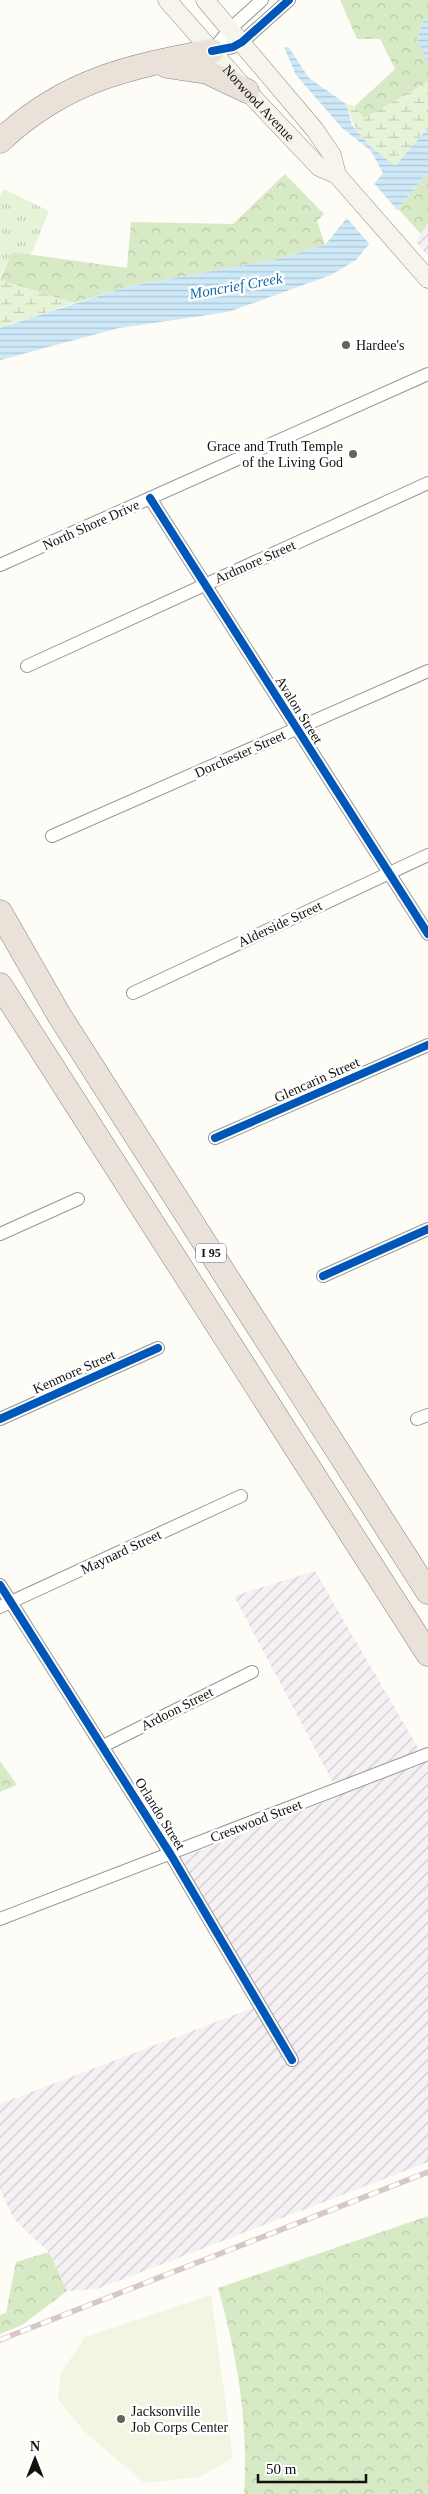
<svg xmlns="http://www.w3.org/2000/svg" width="428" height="2494" font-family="Georgia,serif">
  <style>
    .industrial { fill: url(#industrial-furrows) }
    .grass { fill: url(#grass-tufts) }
    .forest { fill: url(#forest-crowns) }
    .wetland { fill: url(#wetland-marsh) }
    .pitch { fill: #f0f6e1 }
    .water { fill: url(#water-rules) }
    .pier { fill: #fdfcf7 }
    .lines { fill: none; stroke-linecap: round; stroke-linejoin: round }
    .minor-casing { stroke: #979795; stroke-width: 14 }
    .secondary-casing { stroke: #8e8d8b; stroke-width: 19 }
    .motorway-casing { stroke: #858482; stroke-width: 25 }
    .minor { stroke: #fffffe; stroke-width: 12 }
    .secondary { stroke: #f6f4eb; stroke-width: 18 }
    .motorway { stroke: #eae1d8; stroke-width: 24 }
    .rail-casing { stroke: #d9c6c7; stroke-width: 5.5 }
    .rail { stroke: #fff; stroke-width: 4; stroke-dasharray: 11; stroke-linecap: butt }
    .cycleway-casing { stroke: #fff; stroke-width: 11 }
    .cycleway { stroke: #0057b8; stroke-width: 8 }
    .poi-dot { fill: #646362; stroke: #fff; stroke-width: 2 }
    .labels { text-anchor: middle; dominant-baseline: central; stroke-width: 5; stroke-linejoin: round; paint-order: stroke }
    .shield { fill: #fff; stroke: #585858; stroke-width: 1 }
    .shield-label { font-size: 12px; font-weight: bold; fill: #111 }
    .street-label { font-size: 14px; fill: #111; stroke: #fff }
    .poi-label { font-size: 14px; fill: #111; stroke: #fff; text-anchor: start }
    .water-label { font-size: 15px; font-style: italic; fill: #1768a6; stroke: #fff }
  </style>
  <defs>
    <pattern id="industrial-furrows" width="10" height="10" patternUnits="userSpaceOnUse" patternTransform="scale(1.25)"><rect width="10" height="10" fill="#f5f0f3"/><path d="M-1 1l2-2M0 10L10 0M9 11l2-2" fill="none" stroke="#d1cdcf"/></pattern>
    <pattern id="grass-tufts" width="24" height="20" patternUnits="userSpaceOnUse" patternTransform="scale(1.25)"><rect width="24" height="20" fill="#e7f3d7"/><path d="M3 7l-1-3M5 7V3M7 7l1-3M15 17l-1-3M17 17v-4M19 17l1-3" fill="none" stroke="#c5cfb8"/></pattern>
    <pattern id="forest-crowns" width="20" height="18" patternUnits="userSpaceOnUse" patternTransform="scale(1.25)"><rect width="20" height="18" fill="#d8eac5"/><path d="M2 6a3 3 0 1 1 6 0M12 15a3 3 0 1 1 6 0" fill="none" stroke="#b8c8a8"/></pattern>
    <pattern id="wetland-marsh" width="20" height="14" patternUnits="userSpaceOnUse" patternTransform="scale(1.25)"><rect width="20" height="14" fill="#e7f3d7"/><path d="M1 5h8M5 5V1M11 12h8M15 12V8" fill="none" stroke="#c5cfb8"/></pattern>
    <pattern id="water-rules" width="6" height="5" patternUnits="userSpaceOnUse" patternTransform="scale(1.25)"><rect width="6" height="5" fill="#cde8f7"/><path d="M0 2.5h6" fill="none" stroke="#afc6d3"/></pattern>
  </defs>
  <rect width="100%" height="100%" fill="#fdfcf7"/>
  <g class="industrial">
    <path d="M 427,222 L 428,223 L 428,256 L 416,242 Z"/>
    <path d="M 315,1571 L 428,1765 L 428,2162 L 97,2289 L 67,2291 L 49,2252 L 14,2219 L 0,2190 L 0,2104 L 263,2004 L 180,1858 L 340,1796 L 234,1596 Z"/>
  </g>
  <path class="grass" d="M 4,189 L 49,211 L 31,255 L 12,252 L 0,277 L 0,195 Z"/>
  <g class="forest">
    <path d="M 340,0 L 428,0 L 428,17 L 424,19 L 417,39 L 428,63 L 428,82 L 364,119 L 355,106 L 395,69 L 380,39 L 357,39 Z"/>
    <path d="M 428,172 L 428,223 L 421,234 L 398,209 Z"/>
    <path d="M 285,174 L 324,214 L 317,221 L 325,245 L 278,259 L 126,287 L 74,303 L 0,280 L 12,252 L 127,268 L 131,222 L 233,224 Z"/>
    <path d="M 0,1761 L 17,1785 L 0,1792 Z"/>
    <path d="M 428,2216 L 428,2494 L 244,2494 C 249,2426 237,2354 218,2288 Z"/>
    <path d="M 49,2252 L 67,2291 L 22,2325 L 0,2334 L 0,2315 L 6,2313 L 16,2262 Z"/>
  </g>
  <g class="wetland">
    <path d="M 428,82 L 428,128 L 395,166 C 370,146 355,136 346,104 L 355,106 L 364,118 Z"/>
    <path d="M 0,280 L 74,303 L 0,328 Z"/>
  </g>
  <path class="pitch" d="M 211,2295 L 233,2458 L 200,2477 L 144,2483 L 84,2431 L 58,2399 L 61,2373 L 85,2337 Z"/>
  <g class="water">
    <path d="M 428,17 L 428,63 L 417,39 L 424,19 Z"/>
    <path d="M 284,47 L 289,48 L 309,78 L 346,104 L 352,125 L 370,146 L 395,166 L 428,128 L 428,172 L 356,260 L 331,275 L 228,312 L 119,328 L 0,360 L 0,328 L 126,287 L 278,259 L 325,245 L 383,173 L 371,151 L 342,128 L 296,75 Z"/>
  </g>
  <path class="pier" d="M 373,182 L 399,212 L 371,246 L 345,216 Z"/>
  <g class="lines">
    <defs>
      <g id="minor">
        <path d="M 212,51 L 233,47 L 242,42 L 289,0"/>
        <path d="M 212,51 L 230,29 L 262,0"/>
        <path d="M 150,498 L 428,934"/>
        <path d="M 0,565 L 428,374"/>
        <path d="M 27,666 L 428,483"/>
        <path d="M 52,836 L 428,671"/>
        <path d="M 133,993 L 428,855"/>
        <path d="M 215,1138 L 428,1045"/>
        <path d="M 0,1234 L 78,1199"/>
        <path d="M 323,1276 L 428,1229"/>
        <path d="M 0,1419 L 158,1348"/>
        <path d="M 417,1419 L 428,1415"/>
        <path d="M 0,1585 L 171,1855 L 292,2060"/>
        <path d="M 0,1607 L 241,1496"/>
        <path d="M 103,1746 L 252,1672"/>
        <path d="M 0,1919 L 428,1754"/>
      </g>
      <g id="secondary">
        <path id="s1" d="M 167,0 L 247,91 L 319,167 L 337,175 L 428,279"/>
        <path d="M 205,0 L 315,130 L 332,155 L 337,175"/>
      </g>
      <g id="motorway">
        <path d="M 167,66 L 207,72 L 247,91"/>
        <path d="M 0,141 C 65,80 128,67 212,51"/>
        <path d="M 0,912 L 59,1015 L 428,1592"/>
        <path d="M 0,985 L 428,1654"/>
      </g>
    </defs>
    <use href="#minor" class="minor-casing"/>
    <use href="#secondary" class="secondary-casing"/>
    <use href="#motorway" class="motorway-casing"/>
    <use href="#minor" class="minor"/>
    <use href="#secondary" class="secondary"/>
    <use href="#motorway" class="motorway"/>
    <defs>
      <path id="rail" d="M 0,2340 L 428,2172"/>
    </defs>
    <use href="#rail" class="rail-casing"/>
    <use href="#rail" class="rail"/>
    <defs>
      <g id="cycleway">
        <path d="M 212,51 L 233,47 L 242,42 L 289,0"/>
        <path d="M 150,498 L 428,934"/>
        <path d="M 215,1138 L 428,1045"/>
        <path d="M 323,1276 L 428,1229"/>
        <path d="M 0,1419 L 158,1348"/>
        <path d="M 0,1585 L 171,1855 L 292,2060"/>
      </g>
    </defs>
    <use href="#cycleway" class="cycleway-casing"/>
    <use href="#cycleway" class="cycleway"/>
  </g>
  <g class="poi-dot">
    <circle cx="346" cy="345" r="5"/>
    <circle cx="353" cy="454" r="5"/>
    <circle cx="121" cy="2419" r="5"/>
  </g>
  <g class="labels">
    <rect class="shield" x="196" y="1243.5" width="30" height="19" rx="4"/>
    <g class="shield-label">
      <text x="211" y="1253">I 95</text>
    </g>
    <g class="street-label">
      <text stroke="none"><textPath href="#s1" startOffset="138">Norwood Avenue</textPath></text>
      <text transform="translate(91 525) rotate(-24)">North Shore Drive</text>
      <text transform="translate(255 562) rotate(-24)">Ardmore Street</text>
      <text transform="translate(299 710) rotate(58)">Avalon Street</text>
      <text transform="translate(240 754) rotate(-24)">Dorchester Street</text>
      <text transform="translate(280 924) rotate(-25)">Alderside Street</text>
      <text transform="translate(317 1080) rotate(-24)">Glencarin Street</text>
      <text transform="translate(74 1372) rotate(-24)">Kenmore Street</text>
      <text transform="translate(121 1552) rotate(-25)">Maynard Street</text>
      <text transform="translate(177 1709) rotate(-27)">Ardoon Street</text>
      <text transform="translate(160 1814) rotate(58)">Orlando Street</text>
      <text transform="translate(256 1821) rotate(-21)">Crestwood Street</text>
    </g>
    <g class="poi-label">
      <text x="356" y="345">Hardee's</text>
      <text x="343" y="446" text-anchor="end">Grace and Truth Temple<tspan x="343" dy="16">of the Living God</tspan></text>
      <text x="131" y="2411">Jacksonville<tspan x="131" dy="16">Job Corps Center</tspan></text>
    </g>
    <g class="water-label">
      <text transform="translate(236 286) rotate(-10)">Moncrief Creek</text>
    </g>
  </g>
  <g transform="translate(35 2459)" stroke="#ffffff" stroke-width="4" paint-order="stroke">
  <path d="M0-4L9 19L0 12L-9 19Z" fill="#111111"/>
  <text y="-8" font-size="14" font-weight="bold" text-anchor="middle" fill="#111111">N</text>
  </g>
  <path d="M258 2474v8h108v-8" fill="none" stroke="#111111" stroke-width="2.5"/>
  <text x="266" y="2474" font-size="15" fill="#111111" stroke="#ffffff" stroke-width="4" paint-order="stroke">50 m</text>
</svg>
